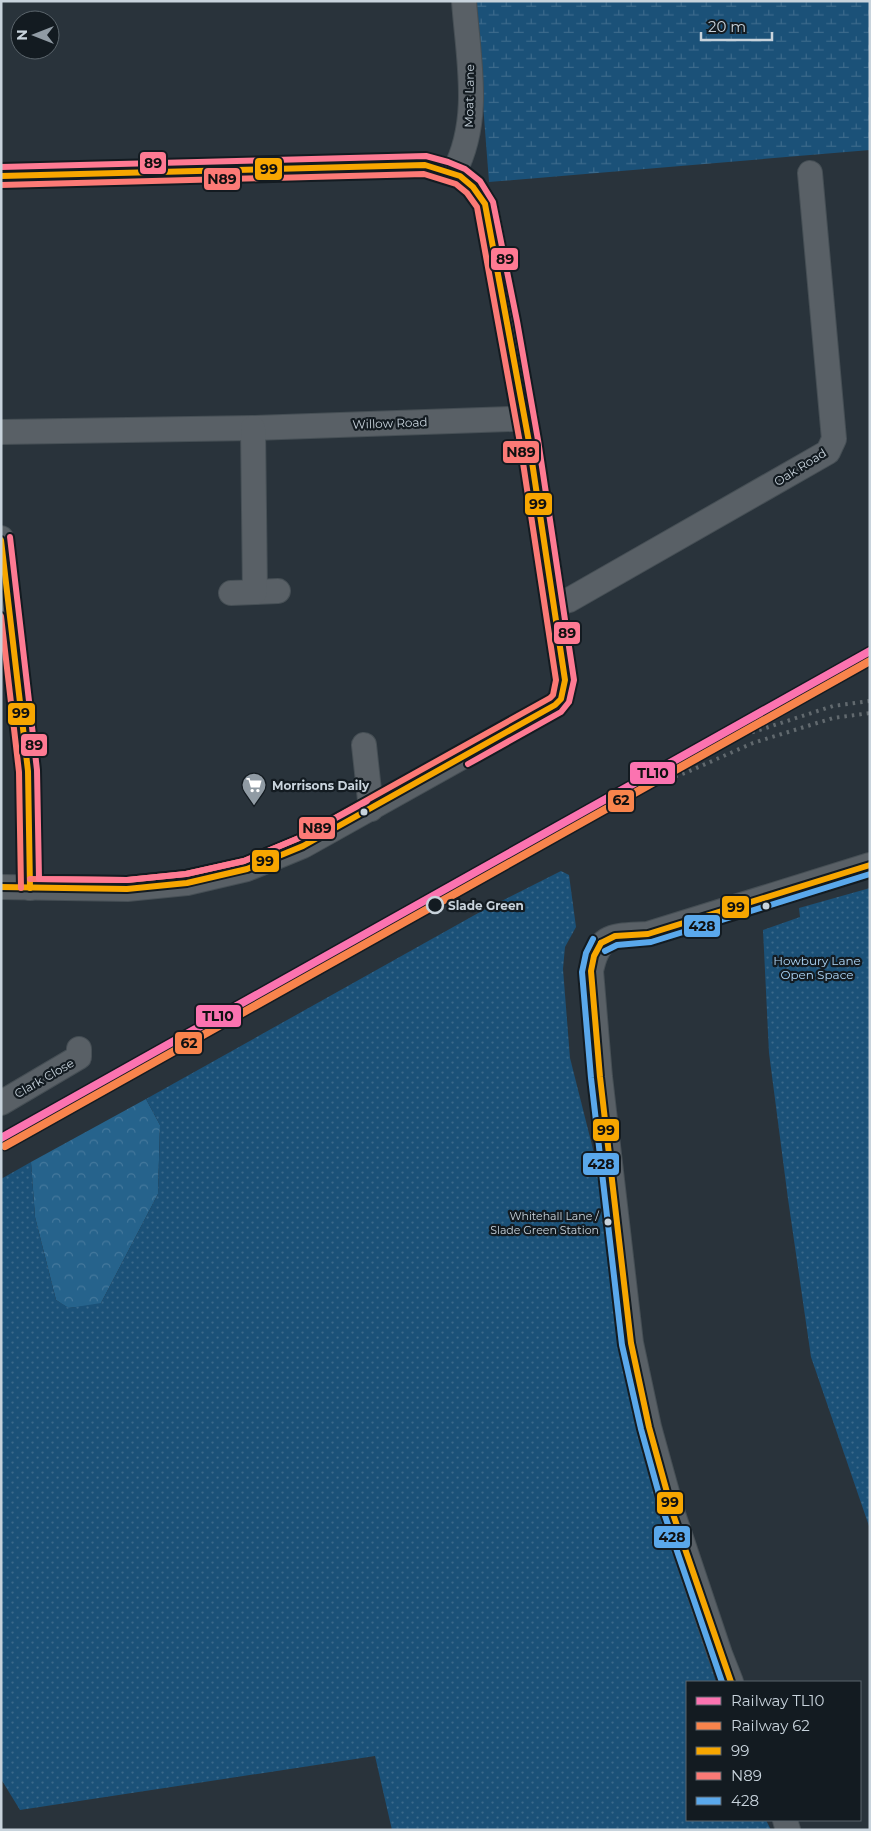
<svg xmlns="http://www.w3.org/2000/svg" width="871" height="1831" font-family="Montserrat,sans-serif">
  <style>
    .forest { fill: url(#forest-crowns) }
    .wetland { fill: url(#wetland-marsh) }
    .park { fill: url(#park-dots) }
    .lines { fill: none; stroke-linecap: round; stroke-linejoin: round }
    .minor-casing { stroke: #464f55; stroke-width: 26 }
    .minor { stroke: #596066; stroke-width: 24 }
    .rail { stroke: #61696e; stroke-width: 4; stroke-dasharray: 2.5 5; stroke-linecap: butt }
    .bus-1-casing { stroke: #131b21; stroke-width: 10 }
    .bus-2-casing { stroke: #131b21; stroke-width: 10 }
    .bus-3-casing { stroke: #131b21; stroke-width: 10 }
    .bus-4-casing { stroke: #131b21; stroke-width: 10 }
    .bus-1 { stroke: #f7a600; stroke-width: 6 }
    .bus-2 { stroke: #fc7a76; stroke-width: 6 }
    .bus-3 { stroke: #5aa8eb; stroke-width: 6 }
    .bus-4 { stroke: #fe7a93; stroke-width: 6 }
    .rail-1-casing { stroke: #131b21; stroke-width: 11 }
    .rail-2-casing { stroke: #131b21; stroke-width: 11 }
    .rail-1 { stroke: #fb73b0; stroke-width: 8 }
    .rail-2 { stroke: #f8844c; stroke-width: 8 }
    .bus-dot { fill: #c8d3dc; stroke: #131b21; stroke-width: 2 }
    .stop-dot { fill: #131b21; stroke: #c8d3dc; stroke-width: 2.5 }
    .labels { text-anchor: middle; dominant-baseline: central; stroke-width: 4.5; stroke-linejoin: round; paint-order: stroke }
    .bus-label { font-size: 11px; fill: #c8d3dc; stroke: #131b21; text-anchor: end }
    .street-label { font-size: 12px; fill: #c8d3dc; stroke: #131b21 }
    .poi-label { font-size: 12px; font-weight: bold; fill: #c8d3dc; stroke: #131b21; text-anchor: start }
    .stop-label { font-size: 12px; font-weight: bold; fill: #c8d3dc; stroke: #131b21; text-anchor: start }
    .park-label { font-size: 12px; fill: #afd7f8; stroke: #131b21 }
    .line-badge { stroke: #131b21; stroke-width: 2 }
    .pale-badge-label { font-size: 14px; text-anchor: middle; font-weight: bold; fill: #111 }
  </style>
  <defs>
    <pattern id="forest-crowns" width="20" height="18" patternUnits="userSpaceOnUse" patternTransform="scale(1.25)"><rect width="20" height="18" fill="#26638c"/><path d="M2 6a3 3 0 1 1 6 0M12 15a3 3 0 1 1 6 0" fill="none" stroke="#44789c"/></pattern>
    <pattern id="wetland-marsh" width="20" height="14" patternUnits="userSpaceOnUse" patternTransform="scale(1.25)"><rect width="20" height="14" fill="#1b5178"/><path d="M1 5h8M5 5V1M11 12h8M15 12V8" fill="none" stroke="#3b698b"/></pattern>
    <pattern id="park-dots" width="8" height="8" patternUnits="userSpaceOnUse" patternTransform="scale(1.25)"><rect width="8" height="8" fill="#1b5178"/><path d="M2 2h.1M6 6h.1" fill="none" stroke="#3b698b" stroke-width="1.8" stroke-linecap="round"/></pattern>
  </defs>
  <rect width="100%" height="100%" fill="#29333b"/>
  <path class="forest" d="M 146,1099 L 160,1125 L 158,1194 L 100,1305 L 68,1308 L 56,1300 L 35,1217 L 31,1162 Z"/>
  <path class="wetland" d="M 475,1 L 870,1 L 870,150 L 489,182 Z"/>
  <g class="park">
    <path d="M 561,871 L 569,875 L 576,927 L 565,947 L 563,969 L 570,1058 L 601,1181 L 624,1361 L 639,1440 L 663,1521 L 716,1682 L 687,1682 L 687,1820 L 766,1820 L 771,1830 L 392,1830 L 375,1756 L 20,1810 L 1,1779 L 1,1179 L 31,1162 L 35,1217 L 56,1300 L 69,1308 L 101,1303 L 158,1194 L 160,1125 L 146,1099 L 480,912 Z"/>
    <path d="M 870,888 L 870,1529 L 811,1357 L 788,1199 L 769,1053 L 763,930 L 800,917 L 799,908 Z"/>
  </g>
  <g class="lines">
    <defs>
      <g id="minor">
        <path d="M 454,172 C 482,119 468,58 464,1"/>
        <path d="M 1,176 L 425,165 C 455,172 469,175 485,204 C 518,362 543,521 565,680 L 561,699 L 555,705 L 303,846 L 247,869 L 187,883 L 127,889 L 1,887"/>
        <path d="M 1,432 L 253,428 L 513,419 L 526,417"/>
        <path d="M 1,538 L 28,771 L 30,888"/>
        <path d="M 255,592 L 278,591"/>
        <path d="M 231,593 L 255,592 L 253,428"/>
        <path d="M 555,604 L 569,600 L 828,452 L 834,439 L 810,173"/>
        <path d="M 364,745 L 371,809"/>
        <path d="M 1,1103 L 79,1057 L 79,1049"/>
        <path d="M 731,1682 L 720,1654 L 673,1514 L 649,1427 L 631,1343 L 600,1077 L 591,971 C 599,932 614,936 648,934 L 870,865"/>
        <path d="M 785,1820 L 788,1830"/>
      </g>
    </defs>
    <use href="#minor" class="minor-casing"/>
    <use href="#minor" class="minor"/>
    <g class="rail">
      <path d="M 648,775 L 695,753 L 744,735 L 833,706 L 870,701"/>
      <path d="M 654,784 L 685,773 L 753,743 L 833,718 L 870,713"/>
    </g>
    <defs>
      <g id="bus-1">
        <path d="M 1,176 L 425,165 L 460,176 L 473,187 L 485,204 L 529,442 L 565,680 L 561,699 L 555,705 L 303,846 L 247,869 L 187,883 L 127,889 L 1,887"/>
        <path d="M 1,540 L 28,771 L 30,888"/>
        <path d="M 601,943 L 594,956 L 591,971 L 600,1077 L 631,1343 L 649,1427 L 673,1514 L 731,1682"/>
        <path d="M 601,943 L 615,936 L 648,934 L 870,865"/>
      </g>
      <g id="bus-2">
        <path d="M 1,185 L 424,174 L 456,184 L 467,193 L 477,207 L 520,443 L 556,680 L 553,695 L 550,698 L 299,838 L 244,861 L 186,874 L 127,880 L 30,879"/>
        <path d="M 1,616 L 19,772 L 21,888"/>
      </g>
      <g id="bus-3">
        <path d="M 593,939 L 586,953 L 582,972 L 591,1078 L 622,1345 L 641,1429 L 665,1516 L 722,1682"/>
        <path d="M 605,951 L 617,945 L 651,942 L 870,874"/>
      </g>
      <g id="bus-4">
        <path d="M 1,167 L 426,156 L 448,162 L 465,169 L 480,181 L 493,202 L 517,321 L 538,440 L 574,680 L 569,702 L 561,712 L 468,764"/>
        <path d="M 10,537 L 37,770 L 39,879 L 127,880 L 186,874 L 244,861 L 299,838 L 367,801"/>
      </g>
    </defs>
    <use href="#bus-1" class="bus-1-casing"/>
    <use href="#bus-2" class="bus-2-casing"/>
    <use href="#bus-3" class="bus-3-casing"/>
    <use href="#bus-4" class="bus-4-casing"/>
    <use href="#bus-1" class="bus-1"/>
    <use href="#bus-2" class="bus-2"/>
    <use href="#bus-3" class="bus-3"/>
    <use href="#bus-4" class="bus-4"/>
    <defs>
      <path id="rail-1" d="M 1,1138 L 870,651"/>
      <path id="rail-2" d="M 5,1146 L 870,661"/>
    </defs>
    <use href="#rail-1" class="rail-1-casing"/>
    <use href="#rail-2" class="rail-2-casing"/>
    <use href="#rail-1" class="rail-1"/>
    <use href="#rail-2" class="rail-2"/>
  </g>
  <defs>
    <symbol id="supermarket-pin" viewBox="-11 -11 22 30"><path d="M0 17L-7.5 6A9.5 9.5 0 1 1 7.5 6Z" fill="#909ba4" stroke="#131b21"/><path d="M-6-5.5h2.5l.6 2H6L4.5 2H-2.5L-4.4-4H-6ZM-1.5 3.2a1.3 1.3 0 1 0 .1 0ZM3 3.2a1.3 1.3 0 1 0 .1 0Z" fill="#fff"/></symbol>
  </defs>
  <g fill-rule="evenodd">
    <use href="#supermarket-pin" x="240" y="771" width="28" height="38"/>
  </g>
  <g class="bus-dot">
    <circle cx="364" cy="812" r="4.5"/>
    <circle cx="766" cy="906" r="4.5"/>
    <circle cx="608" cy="1222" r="4.5"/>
  </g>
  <circle class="stop-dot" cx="435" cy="905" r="8"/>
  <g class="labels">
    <g class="bus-label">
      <text x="599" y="1216">Whitehall Lane /<tspan x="599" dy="14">Slade Green Station</tspan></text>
    </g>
    <g class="street-label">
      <text transform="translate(469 96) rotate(-89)">Moat Lane</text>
      <text transform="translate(390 423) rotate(-2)">Willow Road</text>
      <text transform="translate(800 467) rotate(-32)">Oak Road</text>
      <text transform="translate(44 1078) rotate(-30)">Clark Close</text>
    </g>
    <g class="poi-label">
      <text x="272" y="785">Morrisons Daily</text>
    </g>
    <g class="stop-label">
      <text x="448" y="905">Slade Green</text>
    </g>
    <g class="park-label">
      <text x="817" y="960">Howbury Lane<tspan x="817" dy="14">Open Space</tspan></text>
    </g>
  </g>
  <g class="line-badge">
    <rect x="139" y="151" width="28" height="24" rx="5" fill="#fe7a93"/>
    <rect x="254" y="157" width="29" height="24" rx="5" fill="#f7a600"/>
    <rect x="203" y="167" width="38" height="24" rx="5" fill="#fc7a76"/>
    <rect x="490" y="247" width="29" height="24" rx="5" fill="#fe7a93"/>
    <rect x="502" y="440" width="38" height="24" rx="5" fill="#fc7a76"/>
    <rect x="524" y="492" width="29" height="24" rx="5" fill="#f7a600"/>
    <rect x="553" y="621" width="28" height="24" rx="5" fill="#fe7a93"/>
    <rect x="7" y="702" width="29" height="24" rx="5" fill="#f7a600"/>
    <rect x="20" y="733" width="28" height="24" rx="5" fill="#fe7a93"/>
    <rect x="629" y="761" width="47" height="24" rx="5" fill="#fb73b0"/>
    <rect x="607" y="789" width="28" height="24" rx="5" fill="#f8844c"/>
    <rect x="298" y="816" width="38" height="24" rx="5" fill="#fc7a76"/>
    <rect x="251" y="849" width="29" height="24" rx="5" fill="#f7a600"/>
    <rect x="721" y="895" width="29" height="24" rx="5" fill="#f7a600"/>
    <rect x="683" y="914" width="38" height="24" rx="5" fill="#5aa8eb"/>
    <rect x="195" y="1004" width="47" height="24" rx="5" fill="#fb73b0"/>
    <rect x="174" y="1031" width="29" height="24" rx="5" fill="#f8844c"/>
    <rect x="592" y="1118" width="28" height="24" rx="5" fill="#f7a600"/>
    <rect x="582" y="1152" width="38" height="24" rx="5" fill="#5aa8eb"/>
    <rect x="656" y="1491" width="28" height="24" rx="5" fill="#f7a600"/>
    <rect x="653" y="1525" width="38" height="24" rx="5" fill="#5aa8eb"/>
  </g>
  <g class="pale-badge-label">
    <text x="153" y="168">89</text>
    <text x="269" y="174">99</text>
    <text x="222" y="184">N89</text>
    <text x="505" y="264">89</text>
    <text x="521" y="457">N89</text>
    <text x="538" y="509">99</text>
    <text x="567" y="638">89</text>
    <text x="21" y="718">99</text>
    <text x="34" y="750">89</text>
    <text x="653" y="778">TL10</text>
    <text x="621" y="805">62</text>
    <text x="317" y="833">N89</text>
    <text x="265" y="866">99</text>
    <text x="736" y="912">99</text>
    <text x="702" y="931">428</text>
    <text x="218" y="1021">TL10</text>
    <text x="189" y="1048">62</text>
    <text x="606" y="1135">99</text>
    <text x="601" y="1169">428</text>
    <text x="670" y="1507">99</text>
    <text x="672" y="1542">428</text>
  </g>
  <rect width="871" height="1831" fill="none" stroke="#c8d3dc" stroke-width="5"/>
  <rect x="686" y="1681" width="175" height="140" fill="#131b21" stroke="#5b656c"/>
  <rect x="696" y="1697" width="25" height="8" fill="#fb73b0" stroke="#5b656c"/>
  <text x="731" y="1706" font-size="15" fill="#c8d3dc">Railway TL10</text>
  <rect x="696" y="1722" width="25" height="8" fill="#f8844c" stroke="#5b656c"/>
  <text x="731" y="1731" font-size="15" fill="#c8d3dc">Railway 62</text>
  <rect x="696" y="1747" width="25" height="8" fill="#f7a600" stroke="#5b656c"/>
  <text x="731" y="1756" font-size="15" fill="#c8d3dc">99</text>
  <rect x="696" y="1772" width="25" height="8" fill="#fc7a76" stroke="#5b656c"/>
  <text x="731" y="1781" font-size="15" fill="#c8d3dc">N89</text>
  <rect x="696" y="1797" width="25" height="8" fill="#5aa8eb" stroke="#5b656c"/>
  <text x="731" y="1806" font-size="15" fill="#c8d3dc">428</text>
  <g transform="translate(35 35) rotate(270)"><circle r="24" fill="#131b21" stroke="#5b656c"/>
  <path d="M0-4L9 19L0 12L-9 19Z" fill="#909ba4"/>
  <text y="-8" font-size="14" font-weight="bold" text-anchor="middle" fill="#c8d3dc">N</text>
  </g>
  <path d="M701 32v8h71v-8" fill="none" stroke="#c8d3dc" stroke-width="2.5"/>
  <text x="708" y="32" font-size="15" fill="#c8d3dc" stroke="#131b21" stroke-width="4" paint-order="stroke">20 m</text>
</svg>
